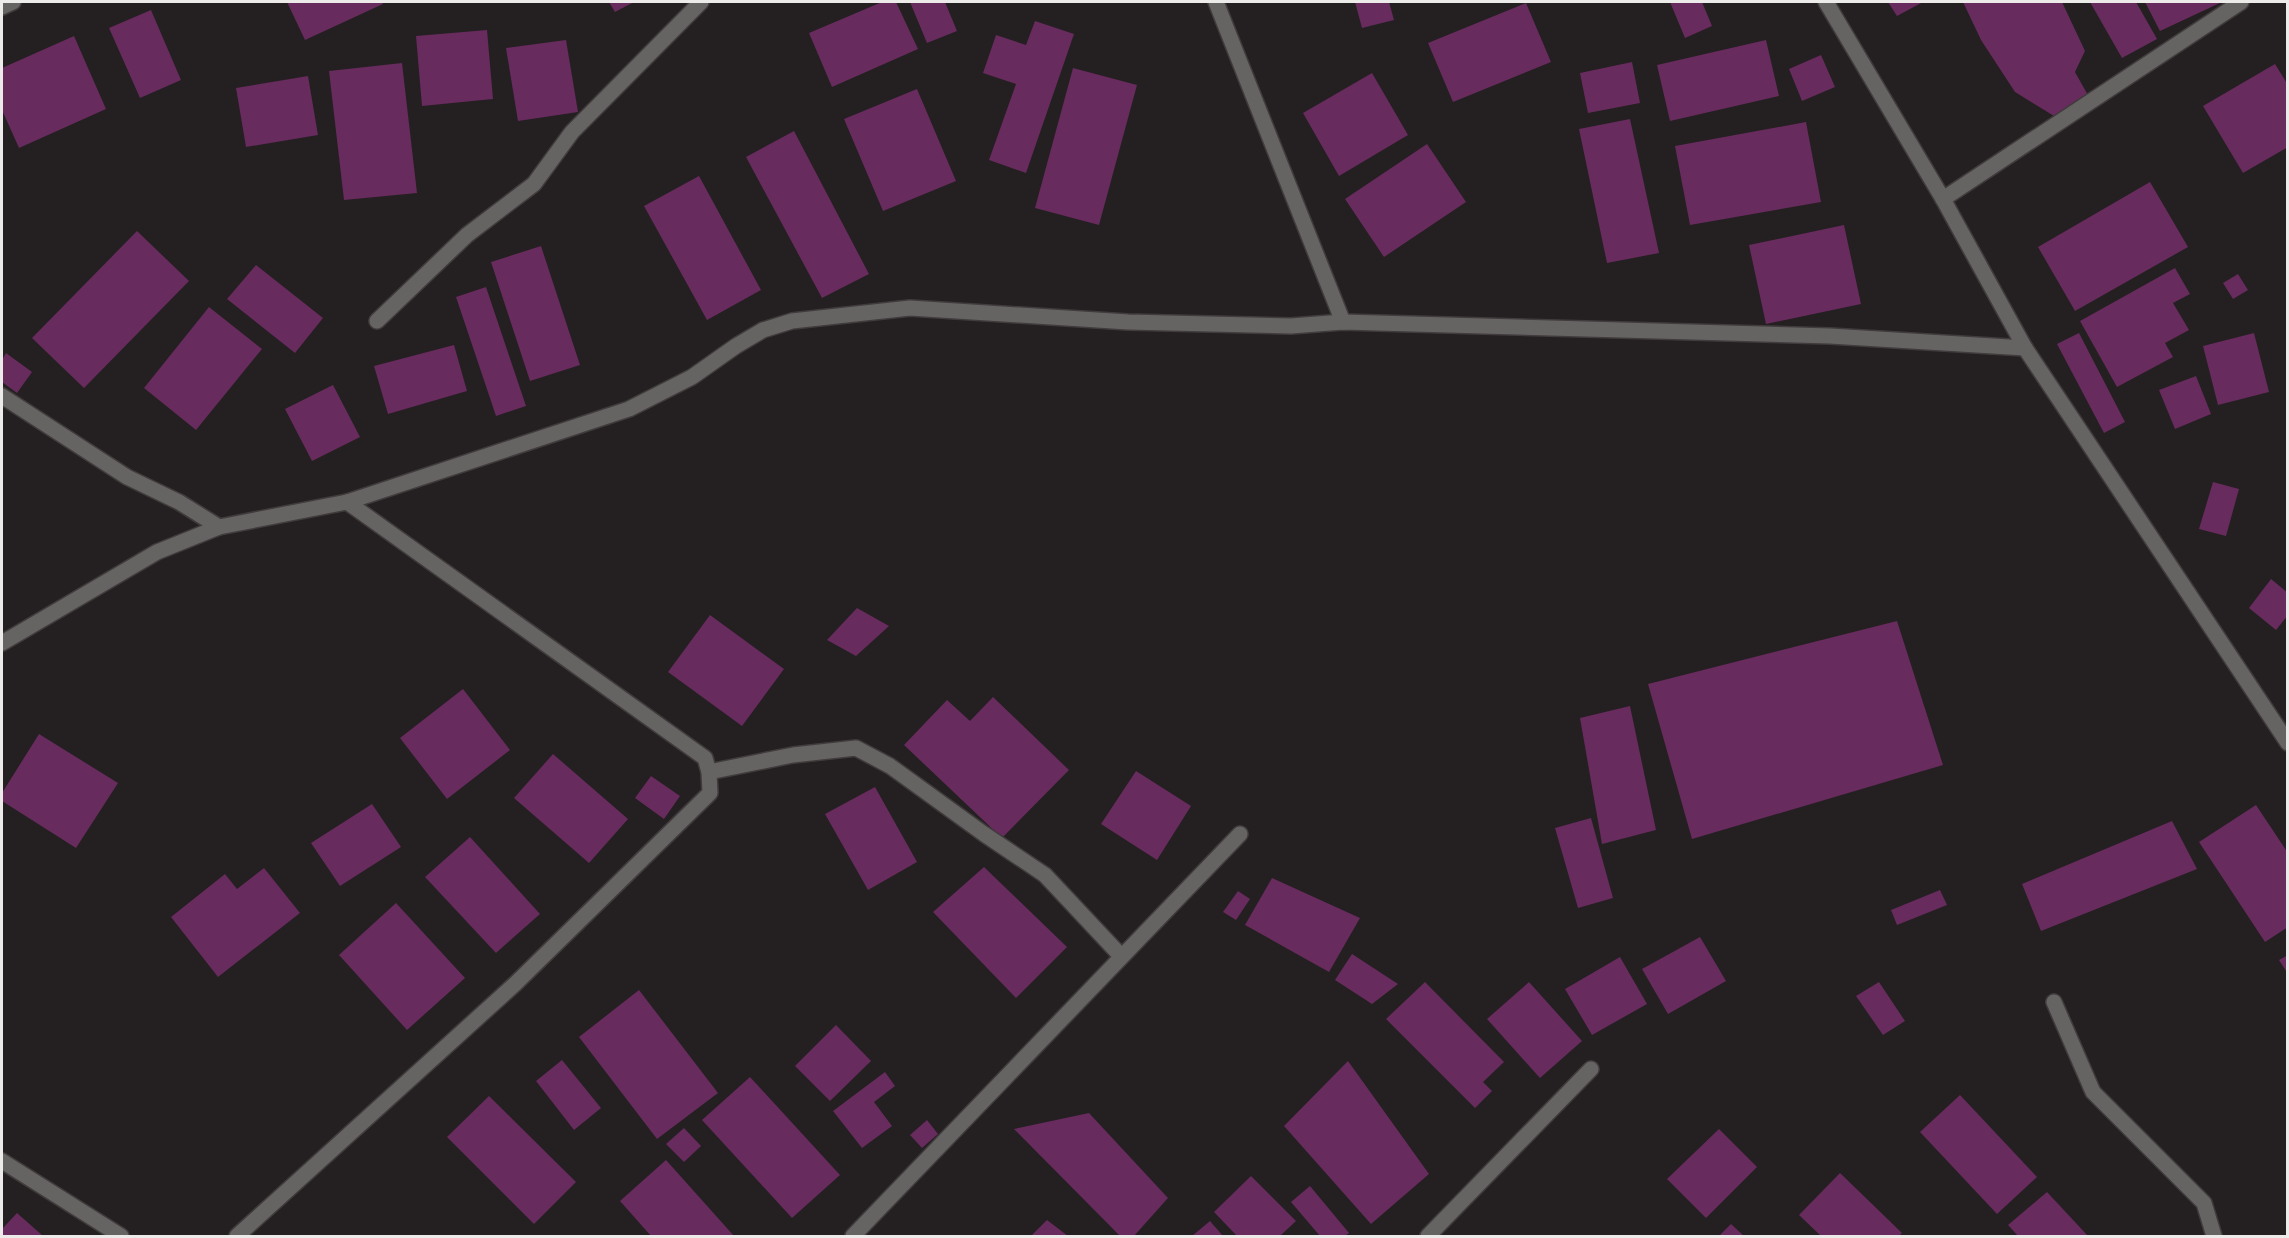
<svg xmlns="http://www.w3.org/2000/svg" width="2289" height="1238" font-family="'IBM Plex Sans',sans-serif">
  <style>
    .building { fill: #672b5e }
    .lines { fill: none; stroke-linecap: round; stroke-linejoin: round }
    .service-casing { stroke: #403b3c; stroke-width: 18 }
    .minor-casing { stroke: #403b3c; stroke-width: 18 }
    .service { stroke: #666363; stroke-width: 15 }
    .minor { stroke: #666363; stroke-width: 15 }
  </style>
  <rect width="100%" height="100%" fill="#241f20"/>
  <g class="building">
    <path d="M 287,2 L 382,2 L 383,4 L 305,40 Z"/>
    <path d="M 609,2 L 634,2 L 615,12 Z"/>
    <path d="M 882,2 L 896,2 L 918,49 L 832,87 L 809,33 Z"/>
    <path d="M 910,2 L 945,2 L 957,31 L 927,43 Z"/>
    <path d="M 1355,2 L 1389,2 L 1394,20 L 1362,28 Z"/>
    <path d="M 1670,2 L 1702,2 L 1712,26 L 1685,38 Z"/>
    <path d="M 1888,2 L 1923,2 L 1897,16 Z"/>
    <path d="M 1963,2 L 2062,2 L 2085,51 L 2075,72 L 2089,97 L 2054,116 L 2015,92 L 1981,40 Z"/>
    <path d="M 2090,2 L 2136,2 L 2157,39 L 2122,58 Z"/>
    <path d="M 2145,2 L 2222,2 L 2160,31 Z"/>
    <path d="M 1526,3 L 1551,62 L 1453,102 L 1428,43 Z"/>
    <path d="M 151,10 L 181,80 L 140,98 L 109,28 Z"/>
    <path d="M 1035,21 L 1074,34 L 1026,173 L 989,160 L 1016,84 L 983,73 L 996,35 L 1026,45 Z"/>
    <path d="M 487,30 L 493,99 L 422,106 L 416,36 Z"/>
    <path d="M 74,36 L 106,109 L 19,148 L 2,110 L 2,68 Z"/>
    <path d="M 566,40 L 578,112 L 518,121 L 506,48 Z"/>
    <path d="M 1766,40 L 1779,96 L 1670,121 L 1657,65 Z"/>
    <path d="M 1821,55 L 1835,87 L 1802,101 L 1789,69 Z"/>
    <path d="M 1632,62 L 1640,103 L 1588,113 L 1580,73 Z"/>
    <path d="M 402,63 L 417,193 L 344,200 L 329,71 Z"/>
    <path d="M 2275,64 L 2288,85 L 2288,147 L 2243,173 L 2203,106 Z"/>
    <path d="M 1073,68 L 1137,85 L 1099,225 L 1035,208 Z"/>
    <path d="M 1372,73 L 1408,135 L 1339,176 L 1303,113 Z"/>
    <path d="M 308,76 L 318,135 L 246,147 L 236,88 Z"/>
    <path d="M 917,89 L 956,181 L 883,211 L 844,119 Z"/>
    <path d="M 1630,119 L 1659,253 L 1607,263 L 1579,129 Z"/>
    <path d="M 1806,122 L 1821,202 L 1690,225 L 1675,146 Z"/>
    <path d="M 794,131 L 869,274 L 822,298 L 746,157 Z"/>
    <path d="M 1427,144 L 1466,202 L 1384,257 L 1345,199 Z"/>
    <path d="M 699,176 L 761,290 L 707,320 L 644,206 Z"/>
    <path d="M 2150,182 L 2188,247 L 2075,311 L 2038,247 Z"/>
    <path d="M 1844,225 L 1861,304 L 1766,324 L 1749,245 Z"/>
    <path d="M 137,231 L 189,281 L 84,388 L 32,338 Z"/>
    <path d="M 541,246 L 580,365 L 530,381 L 491,262 Z"/>
    <path d="M 256,265 L 323,318 L 295,353 L 227,299 Z"/>
    <path d="M 2175,268 L 2190,294 L 2173,303 L 2189,330 L 2165,343 L 2173,357 L 2117,387 L 2080,321 Z"/>
    <path d="M 2238,274 L 2248,290 L 2233,299 L 2223,283 Z"/>
    <path d="M 486,287 L 526,406 L 496,416 L 456,297 Z"/>
    <path d="M 209,307 L 262,349 L 196,430 L 144,388 Z"/>
    <path d="M 2079,333 L 2125,422 L 2104,433 L 2057,344 Z"/>
    <path d="M 2254,333 L 2269,392 L 2218,405 L 2203,346 Z"/>
    <path d="M 454,345 L 467,391 L 388,414 L 374,366 Z"/>
    <path d="M 6,353 L 32,372 L 17,393 L 2,382 L 2,360 Z"/>
    <path d="M 2196,376 L 2211,414 L 2175,429 L 2159,390 Z"/>
    <path d="M 333,385 L 360,437 L 312,461 L 285,409 Z"/>
    <path d="M 2213,482 L 2239,489 L 2226,536 L 2199,529 Z"/>
    <path d="M 2271,579 L 2288,593 L 2288,615 L 2276,630 L 2249,608 Z"/>
    <path d="M 857,608 L 889,626 L 856,656 L 827,640 Z"/>
    <path d="M 710,615 L 784,669 L 742,726 L 668,672 Z"/>
    <path d="M 1897,621 L 1943,765 L 1692,839 L 1648,684 Z"/>
    <path d="M 463,689 L 510,750 L 447,799 L 400,738 Z"/>
    <path d="M 993,697 L 1069,770 L 1002,838 L 904,745 L 947,700 L 970,721 Z"/>
    <path d="M 1630,706 L 1656,830 L 1602,844 L 1580,718 Z"/>
    <path d="M 39,734 L 118,783 L 76,848 L 2,801 L 2,793 Z"/>
    <path d="M 553,754 L 628,819 L 589,863 L 514,798 Z"/>
    <path d="M 1136,771 L 1191,806 L 1157,860 L 1101,824 Z"/>
    <path d="M 651,776 L 680,796 L 664,819 L 635,798 Z"/>
    <path d="M 875,787 L 917,862 L 868,890 L 825,814 Z"/>
    <path d="M 372,804 L 401,847 L 340,886 L 311,843 Z"/>
    <path d="M 2256,805 L 2288,853 L 2288,927 L 2265,942 L 2199,842 Z"/>
    <path d="M 1591,818 L 1613,898 L 1578,908 L 1555,828 Z"/>
    <path d="M 2172,821 L 2197,869 L 2041,931 L 2022,884 Z"/>
    <path d="M 470,837 L 540,914 L 496,953 L 425,877 Z"/>
    <path d="M 984,867 L 1067,947 L 1016,998 L 933,912 Z"/>
    <path d="M 264,868 L 300,913 L 218,977 L 171,917 L 225,874 L 237,889 Z"/>
    <path d="M 1272,878 L 1360,918 L 1329,972 L 1245,925 Z"/>
    <path d="M 1940,890 L 1947,905 L 1897,925 L 1891,910 Z"/>
    <path d="M 1238,891 L 1250,899 L 1236,920 L 1223,912 Z"/>
    <path d="M 396,903 L 465,978 L 407,1030 L 339,955 Z"/>
    <path d="M 1700,937 L 1726,981 L 1668,1014 L 1642,969 Z"/>
    <path d="M 1352,954 L 1398,984 L 1372,1004 L 1335,980 Z"/>
    <path d="M 2288,955 L 2288,974 L 2279,960 Z"/>
    <path d="M 1620,957 L 1647,1004 L 1592,1035 L 1565,989 Z"/>
    <path d="M 1425,982 L 1504,1062 L 1483,1082 L 1492,1091 L 1475,1108 L 1386,1019 Z"/>
    <path d="M 1529,982 L 1582,1041 L 1540,1078 L 1487,1019 Z"/>
    <path d="M 1879,982 L 1905,1021 L 1883,1035 L 1856,996 Z"/>
    <path d="M 639,990 L 718,1093 L 657,1139 L 579,1037 Z"/>
    <path d="M 836,1025 L 871,1061 L 830,1101 L 795,1066 Z"/>
    <path d="M 562,1060 L 601,1108 L 574,1130 L 536,1081 Z"/>
    <path d="M 1348,1061 L 1429,1174 L 1371,1224 L 1284,1126 Z"/>
    <path d="M 885,1072 L 895,1086 L 874,1102 L 892,1126 L 862,1148 L 833,1111 Z"/>
    <path d="M 750,1077 L 840,1175 L 792,1218 L 702,1120 Z"/>
    <path d="M 1960,1095 L 2037,1177 L 1997,1214 L 1920,1132 Z"/>
    <path d="M 489,1096 L 576,1182 L 534,1224 L 447,1137 Z"/>
    <path d="M 1089,1113 L 1168,1198 L 1134,1236 L 1120,1236 L 1014,1129 Z"/>
    <path d="M 927,1120 L 938,1134 L 922,1148 L 910,1135 Z"/>
    <path d="M 684,1128 L 701,1146 L 684,1162 L 666,1144 Z"/>
    <path d="M 1719,1129 L 1757,1167 L 1706,1218 L 1667,1179 Z"/>
    <path d="M 666,1160 L 734,1236 L 651,1236 L 620,1201 Z"/>
    <path d="M 1840,1173 L 1902,1233 L 1899,1236 L 1821,1236 L 1799,1215 Z"/>
    <path d="M 1251,1176 L 1296,1221 L 1280,1236 L 1237,1236 L 1214,1212 Z"/>
    <path d="M 1310,1186 L 1349,1233 L 1345,1236 L 1320,1236 L 1291,1202 Z"/>
    <path d="M 2047,1192 L 2088,1236 L 2018,1236 L 2008,1225 Z"/>
    <path d="M 17,1213 L 43,1236 L 2,1236 L 2,1229 Z"/>
    <path d="M 1047,1220 L 1068,1236 L 1031,1236 Z"/>
    <path d="M 1210,1221 L 1223,1236 L 1192,1236 Z"/>
    <path d="M 1731,1224 L 1744,1236 L 1719,1236 Z"/>
  </g>
  <g class="lines">
    <defs>
      <path id="service" d="M 2054,1002 L 2093,1092 L 2204,1203 L 2214,1236"/>
      <g id="minor">
        <path d="M 1216,2 L 1343,322"/>
        <path d="M 1826,2 L 1943,199 L 2025,348 L 2288,743"/>
        <path d="M 2,7 L 13,2"/>
        <path d="M 1943,199 L 2241,2"/>
        <path d="M 377,321 L 467,235 L 534,184 L 572,132 L 701,2"/>
        <path d="M 2,396 L 127,477 L 179,502 L 219,527"/>
        <path d="M 2,643 L 157,552 L 219,527 L 347,502 L 629,409 L 692,377 L 736,346 L 763,330 L 792,321 L 910,308 L 1128,322 L 1291,326 L 1343,322 L 1830,336 L 2025,348"/>
        <path d="M 709,772 L 793,755 L 856,748 L 890,766 L 984,834 L 1045,875 L 1121,956"/>
        <path d="M 2,1161 L 121,1236"/>
        <path d="M 237,1236 L 515,984 L 710,793 L 709,772 L 705,758 L 347,502"/>
        <path d="M 853,1236 L 1240,834"/>
        <path d="M 1428,1236 L 1591,1069"/>
      </g>
    </defs>
    <use href="#service" class="service-casing"/>
    <use href="#minor" class="minor-casing"/>
    <use href="#service" class="service"/>
    <use href="#minor" class="minor"/>
  </g>
  <rect width="2289" height="1238" fill="none" stroke="#edeaea" stroke-width="6"/>
</svg>
